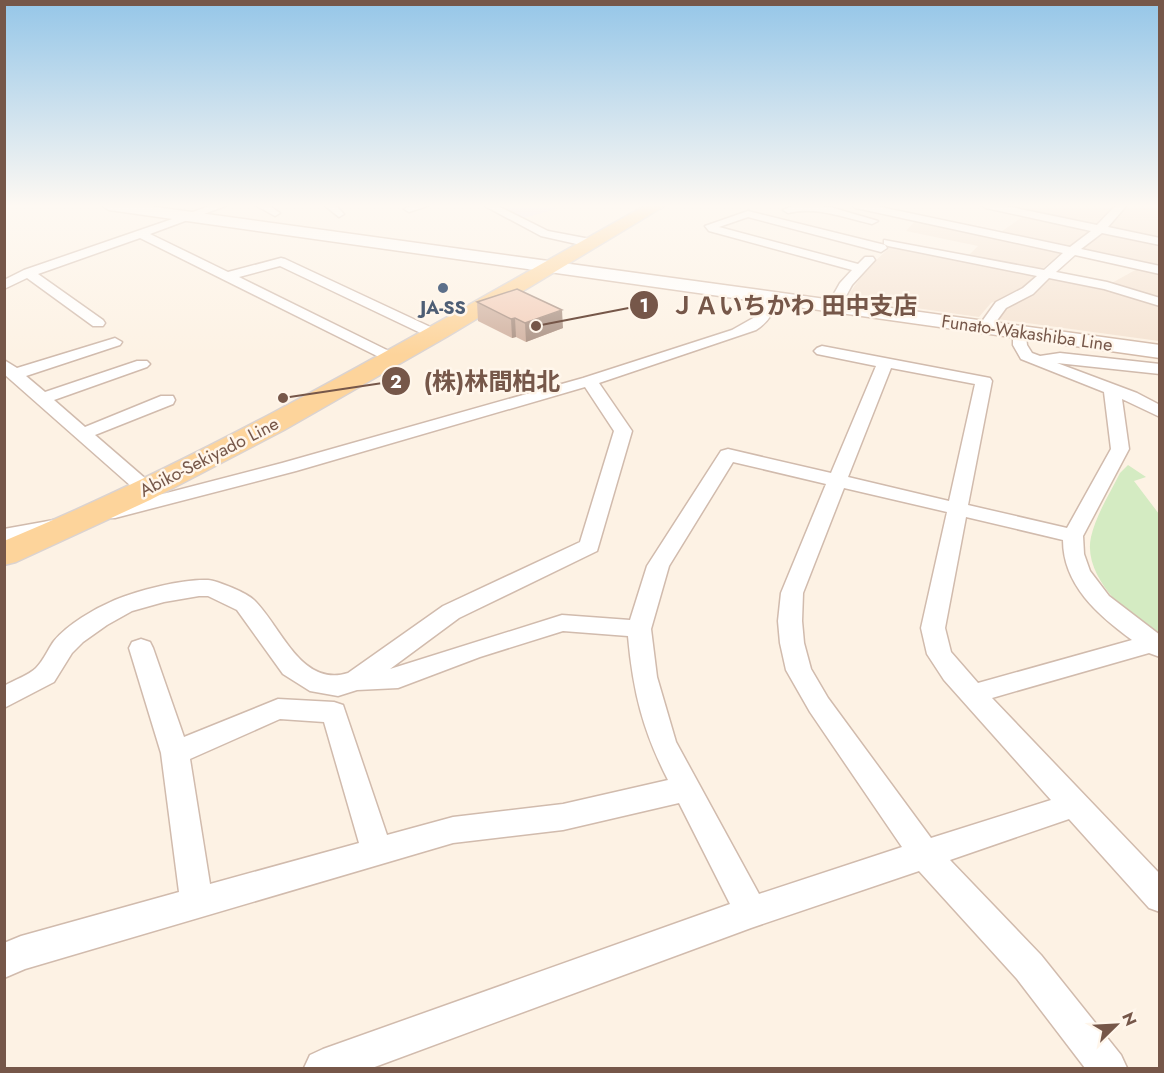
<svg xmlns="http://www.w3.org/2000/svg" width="1164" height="1073" font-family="Jost,'Noto Sans JP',sans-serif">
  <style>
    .residential { fill: #f5e3d2 }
    .education { fill: #efe1f9 }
    .green { fill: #d4ebc2 }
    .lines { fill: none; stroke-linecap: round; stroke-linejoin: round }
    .street-casing { stroke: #d1bbad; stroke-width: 3 }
    .secondary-casing { stroke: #d4bbaa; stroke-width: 3 }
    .primary-casing { stroke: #dbd3d0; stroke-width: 3 }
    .street { fill: #fff; fill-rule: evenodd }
    .secondary { fill: #fff; fill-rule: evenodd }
    .primary { fill: #fdd49b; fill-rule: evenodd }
    .wall { fill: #d1b2a1 }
    .shaded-wall { fill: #aa9183 }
    .building { fill: #f3cfbb; stroke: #aa9183; stroke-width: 1.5 }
    .service-dot { fill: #5c6f8a; stroke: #fff6eb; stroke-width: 2 }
    .labels { text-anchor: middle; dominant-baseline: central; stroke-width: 5; stroke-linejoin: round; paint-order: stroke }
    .far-service-label { font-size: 18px; font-weight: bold; fill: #4e5e75; stroke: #fff6eb }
    .far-street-label { font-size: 18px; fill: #765749; stroke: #fff6eb }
    .leader { fill: none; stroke: #765749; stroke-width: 2 }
    .callout-dot { fill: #765749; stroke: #fff6eb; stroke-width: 2 }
    .mark-label { font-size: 18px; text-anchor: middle; font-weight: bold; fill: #fff }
    .callout-label { font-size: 24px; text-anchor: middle; font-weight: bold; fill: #765749; stroke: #fff6eb; stroke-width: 5; stroke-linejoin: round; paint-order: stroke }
  </style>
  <rect width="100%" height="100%" fill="#fdf2e4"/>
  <g class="residential">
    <path d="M 993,205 L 1096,205 L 1111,209 L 1097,225 L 1091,225 Z"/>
    <path d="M 1129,205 L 1159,205 L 1159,240 L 1108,227 Z"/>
    <path d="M 1025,215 L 1091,230 L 1070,247 L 998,234 Z"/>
    <path d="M 914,222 L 919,222 L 1062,252 L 1041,270 L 967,257 L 978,246 L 906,231 Z"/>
    <path d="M 1102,232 L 1159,244 L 1159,268 L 1081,249 Z"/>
    <path d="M 898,246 L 1031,273 L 1036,277 L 1021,289 L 991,303 L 979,317 L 846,298 L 866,270 L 890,247 Z"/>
    <path d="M 1139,268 L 1159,273 L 1159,299 L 1110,284 Z"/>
    <path d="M 1054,278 L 1102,287 L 1159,305 L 1159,341 L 997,319 L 1007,307 L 1036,292 L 1048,279 Z"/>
  </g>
  <path class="education" d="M 496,205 L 569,205 L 521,219 Z"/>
  <path class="green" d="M 1128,465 L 1146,477 L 1134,481 L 1159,514 L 1159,639 C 1130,618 1082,577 1091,537 C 1096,515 1110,493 1120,473 Z"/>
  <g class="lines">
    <defs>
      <g id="street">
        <path d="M 213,205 L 228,205 L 150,234 L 228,272 L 281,258 L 285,259 L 439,331 L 441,334 L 434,338 L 429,337 L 280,266 L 239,277 L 397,355 L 400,358 L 392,363 L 387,361 L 140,238 L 38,274 L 103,320 L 105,323 L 103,326 L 93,326 L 27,278 L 4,289 L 4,280 L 24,270 Z"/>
        <path d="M 255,205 L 268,205 L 280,213 L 275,216 Z"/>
        <path d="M 324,205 L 335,205 L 344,214 L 339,217 Z"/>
        <path d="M 412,205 L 430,205 L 409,212 L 404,209 Z"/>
        <path d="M 483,205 L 496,205 L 548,231 L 590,239 L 596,243 L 590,247 L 541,236 Z"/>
        <path d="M 795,205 L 830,207 L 878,221 L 872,224 C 844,218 817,206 788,213 L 783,210 Z"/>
        <path d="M 851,205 L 871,205 L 1070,247 L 1091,231 L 986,208 L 981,205 L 1001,205 L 1097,225 L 1116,205 L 1127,205 L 1108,227 L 1160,238 L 1160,245 L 1102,233 L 1081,249 L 1160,266 L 1160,274 L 1075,255 L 1056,272 L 1107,282 L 1160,298 L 1160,306 L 1104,289 L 1049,278 L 1033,294 L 1006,308 L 990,330 L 980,330 L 978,327 L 996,302 L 1023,288 L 1037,276 L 888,246 L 884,244 L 884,240 L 1044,270 L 1063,253 L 856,208 Z"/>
        <path d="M 748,211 L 885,245 L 887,248 L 881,252 L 748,217 L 719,227 L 858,264 L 865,257 L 873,257 L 875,260 L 852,285 L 839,309 L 829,309 L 827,306 L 840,283 L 852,270 L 709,231 L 705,226 Z"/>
        <path d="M 773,293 L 780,297 C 774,311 769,322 756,330 L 599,383 L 632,431 L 597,551 L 459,618 L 390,669 L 562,615 L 630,620 L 647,566 L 721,451 L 728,449 L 831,473 L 876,366 L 817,354 L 814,351 L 817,348 L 822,346 L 990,378 L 992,381 L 968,505 L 1067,528 L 1111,449 L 1104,392 L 1021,359 L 1013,345 L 1013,332 L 1020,328 L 1025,329 L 1027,345 L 1032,353 L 1040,356 L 1060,353 L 1160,364 L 1160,374 L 1057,363 L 1137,393 L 1160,405 L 1160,417 L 1122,399 L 1129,449 L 1083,536 L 1084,554 L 1090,571 L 1109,596 L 1160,635 L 1160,657 L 1149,653 L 992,698 L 1160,874 L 1160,912 L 1149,908 L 1069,819 L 950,860 L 1041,955 L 1121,1055 L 1127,1068 L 1085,1068 L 1017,979 L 919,871 L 751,928 L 372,1068 L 304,1068 L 310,1055 L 323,1049 L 730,904 L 679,803 L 563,830 L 453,843 L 25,969 L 4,978 L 4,943 L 21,936 L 179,892 L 161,753 L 129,648 L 132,642 L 141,639 L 150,642 L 153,648 L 184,737 L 278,699 L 334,702 L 343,705 L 387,835 L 453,817 L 563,804 L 668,780 C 643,731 633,692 628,636 L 563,631 L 480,657 L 398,688 L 357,690 L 338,696 L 310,691 L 283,674 L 237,610 L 208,596 L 199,596 L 164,602 L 132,611 L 107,625 L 83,642 L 72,653 L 54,682 L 4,708 L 4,686 C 14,680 29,675 36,668 C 44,660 48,649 54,641 C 68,624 94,609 115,600 C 138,590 183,579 208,580 C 218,581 247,593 254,600 C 281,626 301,688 348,673 L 443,606 L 580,542 L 614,431 L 585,387 L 296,471 L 115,518 L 101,518 L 98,514 L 101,510 L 282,463 L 583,378 L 732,330 L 755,317 L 768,294 ZM 891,368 L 975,384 L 949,501 L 848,477 ZM 733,462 L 826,484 L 781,593 L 778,621 L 780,643 L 786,670 L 810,712 L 902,847 L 759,894 L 676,742 L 657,677 L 651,629 L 669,566 ZM 844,488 L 947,512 L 921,628 L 927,654 L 944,680 L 1051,800 L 931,838 L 828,698 L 811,669 L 804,643 L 802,621 L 803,593 ZM 966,517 L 1063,540 C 1063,585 1098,615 1132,640 L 978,683 L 951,652 L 945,628 ZM 280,719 L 324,722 L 359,843 L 210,884 L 190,759 Z"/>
        <path d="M 115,338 L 122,342 L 120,345 L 26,376 L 45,392 L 137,361 L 147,361 L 150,364 L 147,367 L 54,400 L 85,427 L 161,396 L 173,396 L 175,400 L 173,404 L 95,435 L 154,486 L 157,490 L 154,494 L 140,494 L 4,374 L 4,360 L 17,368 Z"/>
        <path d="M 54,520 L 61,522 L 64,526 L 61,530 L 4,542 L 4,529 Z"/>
      </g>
      <path id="secondary" d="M 101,205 L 141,205 L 1160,345 L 1160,358 L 109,210 Z"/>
      <path id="primary" d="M 646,205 L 666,205 L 448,336 L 284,430 L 150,500 L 16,562 L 4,565 L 4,541 C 228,448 435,323 646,205 Z"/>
    </defs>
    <use href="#street" class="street-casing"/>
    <use href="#secondary" class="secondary-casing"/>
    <use href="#primary" class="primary-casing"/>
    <use href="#street" class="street"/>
    <use href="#secondary" class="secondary"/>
    <use href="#primary" class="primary"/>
  </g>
  <path class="wall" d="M 477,302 L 563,328 L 526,342 L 516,337 L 512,338 L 478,321 Z"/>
  <g class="shaded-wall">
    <path d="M 562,310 L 563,328 L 526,342 L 525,323 Z"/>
    <path d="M 515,318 L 516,337 L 512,338 L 511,319 Z"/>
  </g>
  <path class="building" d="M 517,289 L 562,310 L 525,323 L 515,318 L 511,319 L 477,302 Z"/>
  <linearGradient id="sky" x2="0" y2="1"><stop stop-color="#95c6e8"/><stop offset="0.58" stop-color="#fef9f3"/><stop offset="1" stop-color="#fef9f3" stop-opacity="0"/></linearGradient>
  <rect width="1164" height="355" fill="url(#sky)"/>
  <circle class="service-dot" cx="443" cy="288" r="6"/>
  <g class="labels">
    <g class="far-service-label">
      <text x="443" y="308">JA-SS</text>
    </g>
    <g class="far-street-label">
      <text transform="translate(1027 333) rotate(8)">Funato-Wakashiba Line</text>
      <text transform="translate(209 457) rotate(-27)">Abiko-Sekiyado Line</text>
    </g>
  </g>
  <path class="leader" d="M536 326L644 305M283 398L396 381"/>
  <g class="callout-dot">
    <circle cx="536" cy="326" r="6"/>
    <circle cx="283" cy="398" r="6"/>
    <circle cx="644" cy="305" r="15"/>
    <circle cx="396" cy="381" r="15"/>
  </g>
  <g class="mark-label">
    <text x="644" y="312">1</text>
    <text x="396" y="388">2</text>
  </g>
  <g class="callout-label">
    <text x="794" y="314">ＪＡいちかわ 田中支店</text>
    <text x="492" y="390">(株)林間柏北</text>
  </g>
  <rect width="1164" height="1073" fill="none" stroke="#765749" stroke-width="12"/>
  <g transform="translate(1116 1025) rotate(66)" stroke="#fff6eb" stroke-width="4.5" paint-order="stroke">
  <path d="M0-4.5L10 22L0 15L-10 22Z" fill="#765749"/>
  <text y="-9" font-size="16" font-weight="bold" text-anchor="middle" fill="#765749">N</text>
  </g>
</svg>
